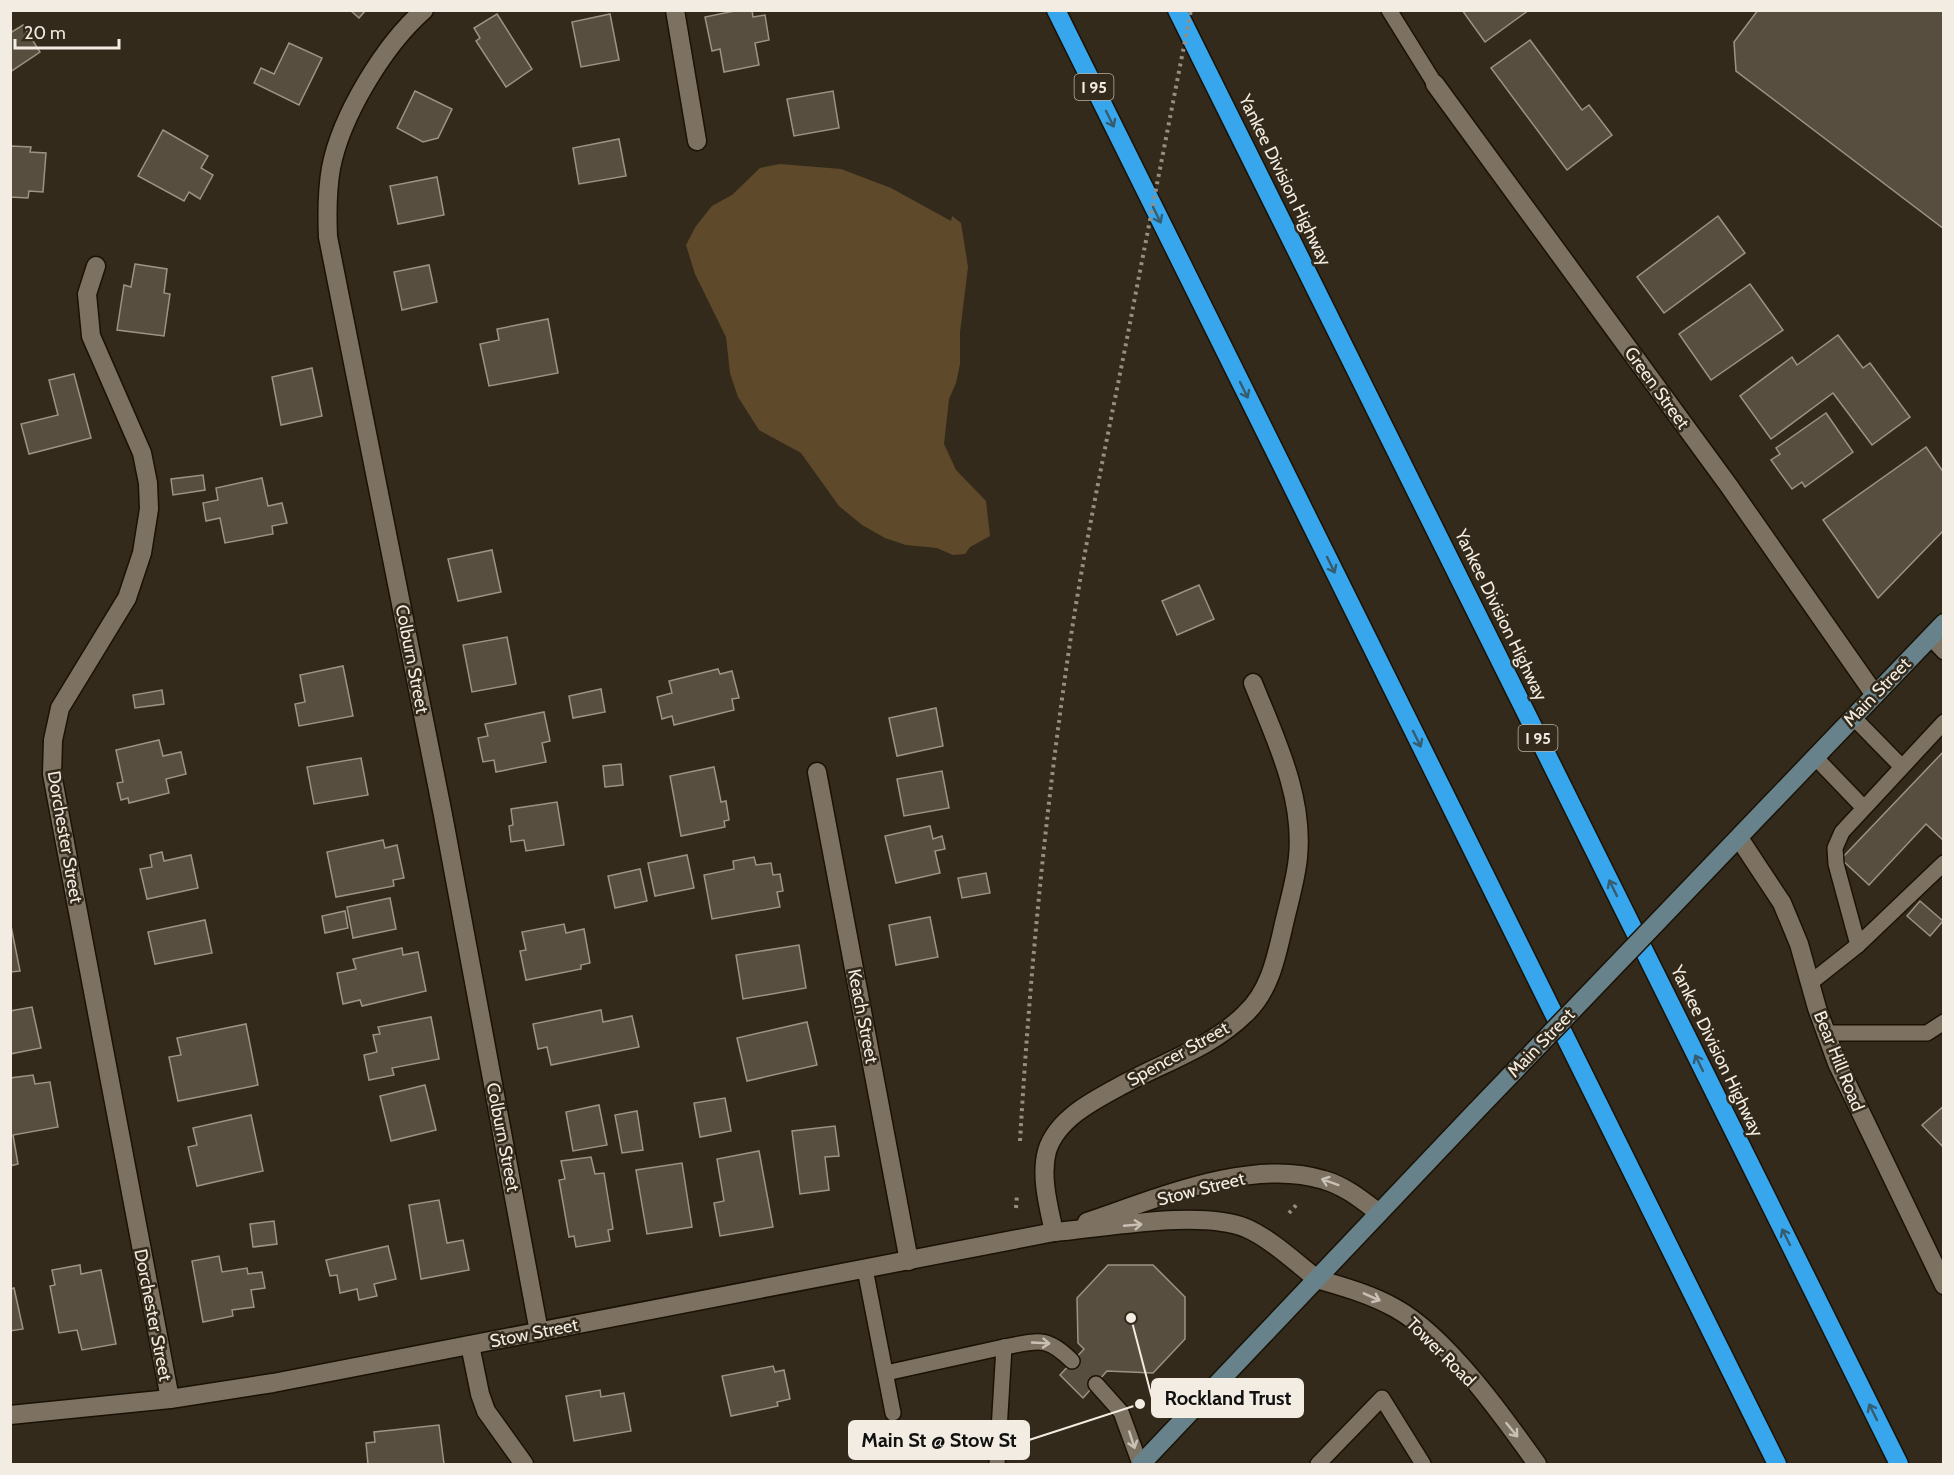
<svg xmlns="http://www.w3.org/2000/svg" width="1954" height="1475" font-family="Cabin,sans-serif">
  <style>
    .green { fill: #5e4a2a }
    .building { fill: #584e3f; stroke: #9e9382; stroke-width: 1.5 }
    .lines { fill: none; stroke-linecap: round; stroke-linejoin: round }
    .service-casing { stroke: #1a1205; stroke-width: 18 }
    .minor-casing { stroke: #1a1205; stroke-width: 21 }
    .tertiary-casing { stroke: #1a1205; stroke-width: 21 }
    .secondary-casing { stroke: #1a1205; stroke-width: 21 }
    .motorway-casing { stroke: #1a1205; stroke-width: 21 }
    .path { stroke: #968e82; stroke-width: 4; stroke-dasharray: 3 4.5; stroke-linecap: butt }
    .service { stroke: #7d7262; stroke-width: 15 }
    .minor { stroke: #7d7262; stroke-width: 18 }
    .tertiary { stroke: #7d7262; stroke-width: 18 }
    .secondary { stroke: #68828b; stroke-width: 18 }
    .motorway { stroke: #38a6ec; stroke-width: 18 }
    .secondary-bridge-casing { stroke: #1a1205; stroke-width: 21; stroke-linecap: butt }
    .path-bridge { stroke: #968e82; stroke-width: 4; stroke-dasharray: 3 4.5; stroke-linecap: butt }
    .secondary-bridge { stroke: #68828b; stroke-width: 18 }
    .oneway { stroke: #355c6f }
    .oneway2 { stroke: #c9c1b5 }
    .labels { text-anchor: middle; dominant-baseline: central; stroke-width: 5; stroke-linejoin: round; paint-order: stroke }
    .shield { fill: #332a1b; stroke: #b9b2a6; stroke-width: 1.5 }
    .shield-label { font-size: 16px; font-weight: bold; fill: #f2ece2 }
    .street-label { font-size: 18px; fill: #f2ece2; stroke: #332a1b }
    .leader { fill: none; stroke: #f2ece2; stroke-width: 2 }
    .callout-dot { fill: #f2ece2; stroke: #332a1b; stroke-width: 2 }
    .callout { fill: #f2ece2; stroke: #f2ece2; stroke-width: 2 }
    .callout-label { font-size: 20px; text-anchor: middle; font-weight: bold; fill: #111 }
  </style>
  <rect width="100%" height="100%" fill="#332a1b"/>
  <path class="green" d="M 780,164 L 841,169 L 891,188 L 951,221 L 952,216 L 961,223 L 968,267 L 960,332 L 960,364 L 956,383 L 949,399 L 944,444 L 956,470 L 986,501 L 990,536 L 970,547 L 965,554 L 953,555 L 937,548 L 906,545 L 885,538 L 862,525 L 839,506 L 801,453 L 759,430 L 738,397 L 730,373 L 726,337 L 695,274 L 686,245 L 696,226 L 712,206 L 732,195 L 760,168 Z"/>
  <g class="building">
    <path d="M 350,10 L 366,10 L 359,18 Z"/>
    <path d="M 739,10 L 752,10 L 753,17 L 765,15 L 769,40 L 755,43 L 759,65 L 724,72 L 720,49 L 712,51 L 705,17 Z"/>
    <path d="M 1462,10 L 1529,10 L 1485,42 Z"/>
    <path d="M 1758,10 L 1944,10 L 1944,229 L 1736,71 L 1734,42 Z"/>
    <path d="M 497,14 L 532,69 L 506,87 L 476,41 L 480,38 L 474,28 Z"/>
    <path d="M 610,14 L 619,60 L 581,67 L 572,22 Z"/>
    <path d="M 23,25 L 40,52 L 10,72 L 10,33 Z"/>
    <path d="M 1530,40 L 1582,110 L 1589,105 L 1612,135 L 1567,170 L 1491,68 Z"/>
    <path d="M 289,43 L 322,58 L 299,105 L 254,83 L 261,68 L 274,74 Z"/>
    <path d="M 415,91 L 452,109 L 438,138 L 423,142 L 397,128 Z"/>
    <path d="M 833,91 L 839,128 L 794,136 L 787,99 Z"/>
    <path d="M 163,130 L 208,156 L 201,168 L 213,175 L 200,199 L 189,192 L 184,201 L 138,176 Z"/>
    <path d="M 619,139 L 626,176 L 579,184 L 573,148 Z"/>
    <path d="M 10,146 L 31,147 L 30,152 L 46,153 L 43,192 L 29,191 L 28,198 L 10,197 Z"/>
    <path d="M 437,177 L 444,215 L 398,224 L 390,186 Z"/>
    <path d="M 1718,216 L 1745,253 L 1664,313 L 1637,277 Z"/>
    <path d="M 135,264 L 167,269 L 164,293 L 170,294 L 164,336 L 117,330 L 124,285 L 131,287 Z"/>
    <path d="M 429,265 L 437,302 L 402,310 L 394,272 Z"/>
    <path d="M 1750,284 L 1783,330 L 1711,380 L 1679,334 Z"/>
    <path d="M 548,319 L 558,373 L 489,386 L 480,344 L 499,340 L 497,329 Z"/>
    <path d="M 1838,335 L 1863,368 L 1870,363 L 1910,417 L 1872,445 L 1833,393 L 1771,439 L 1740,396 L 1792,357 L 1797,365 Z"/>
    <path d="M 312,368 L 322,416 L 281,425 L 272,377 Z"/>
    <path d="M 74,374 L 91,438 L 29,454 L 21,424 L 58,415 L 49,380 Z"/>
    <path d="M 1826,413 L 1853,452 L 1805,487 L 1802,482 L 1792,489 L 1771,460 L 1780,454 L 1776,448 Z"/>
    <path d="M 1926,447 L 1944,473 L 1944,530 L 1878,598 L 1823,520 Z"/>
    <path d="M 203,475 L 205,490 L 173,495 L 171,479 Z"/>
    <path d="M 262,478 L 268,506 L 282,503 L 287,523 L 272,526 L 273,534 L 225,543 L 220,518 L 206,521 L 203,503 L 218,500 L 216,488 Z"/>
    <path d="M 492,550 L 501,592 L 458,601 L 448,559 Z"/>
    <path d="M 1199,585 L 1214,619 L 1177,635 L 1162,601 Z"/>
    <path d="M 507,637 L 516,684 L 472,692 L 463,645 Z"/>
    <path d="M 343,666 L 353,716 L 299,726 L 295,704 L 305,702 L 300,675 Z"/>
    <path d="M 718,669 L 720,674 L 732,671 L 739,698 L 732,699 L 734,710 L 674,725 L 672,716 L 662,719 L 657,697 L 672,693 L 669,681 Z"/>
    <path d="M 601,689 L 605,712 L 573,718 L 569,696 Z"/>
    <path d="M 162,690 L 164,704 L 135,708 L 133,695 Z"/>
    <path d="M 936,708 L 943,746 L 897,756 L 889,718 Z"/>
    <path d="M 544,712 L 550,741 L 542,743 L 546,762 L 496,772 L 494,760 L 483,762 L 478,738 L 488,736 L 485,724 Z"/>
    <path d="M 159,740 L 163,756 L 181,752 L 186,774 L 166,779 L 169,793 L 129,803 L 128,798 L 121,800 L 117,783 L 123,782 L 116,750 Z"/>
    <path d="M 1944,751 L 1944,841 L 1926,824 L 1869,885 L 1841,859 Z"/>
    <path d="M 361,758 L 368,795 L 314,804 L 307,767 Z"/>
    <path d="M 621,764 L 623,785 L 605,787 L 603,766 Z"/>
    <path d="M 714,767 L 721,802 L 726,801 L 729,820 L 724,821 L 725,827 L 681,836 L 670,776 Z"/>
    <path d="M 942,771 L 949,808 L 904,816 L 897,779 Z"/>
    <path d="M 557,802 L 564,845 L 526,851 L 524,840 L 511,842 L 509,826 L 513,825 L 511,809 Z"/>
    <path d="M 930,826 L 933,839 L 942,836 L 945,849 L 935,851 L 940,873 L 896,883 L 885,836 Z"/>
    <path d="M 383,840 L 385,848 L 397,845 L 404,878 L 393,880 L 394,886 L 336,897 L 327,852 Z"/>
    <path d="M 162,852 L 164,861 L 191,855 L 198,888 L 147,899 L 140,869 L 152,867 L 150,855 Z"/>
    <path d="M 687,855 L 694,888 L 655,896 L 648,863 Z"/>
    <path d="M 754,857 L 756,865 L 771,863 L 773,875 L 780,874 L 783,891 L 777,892 L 780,907 L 712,919 L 704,875 L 734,869 L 733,861 Z"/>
    <path d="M 640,869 L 647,901 L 615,908 L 608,876 Z"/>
    <path d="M 986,873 L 990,893 L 962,898 L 958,878 Z"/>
    <path d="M 390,898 L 396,929 L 353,938 L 347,907 Z"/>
    <path d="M 1920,901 L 1943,921 L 1930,936 L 1907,916 Z"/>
    <path d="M 345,911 L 348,928 L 325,933 L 322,916 Z"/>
    <path d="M 930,917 L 938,957 L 896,965 L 889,925 Z"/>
    <path d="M 205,920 L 212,953 L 155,964 L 148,932 Z"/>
    <path d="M 10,921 L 20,971 L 10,972 Z"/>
    <path d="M 564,924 L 566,933 L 584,929 L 590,963 L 581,965 L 581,969 L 526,980 L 520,951 L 526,950 L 522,932 Z"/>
    <path d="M 799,945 L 806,988 L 743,999 L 736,955 Z"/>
    <path d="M 402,948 L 403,955 L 418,952 L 426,991 L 362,1006 L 360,1000 L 343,1004 L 337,973 L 356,969 L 353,959 Z"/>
    <path d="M 32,1007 L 41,1048 L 10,1054 L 10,1011 Z"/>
    <path d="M 601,1010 L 603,1022 L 632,1016 L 639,1047 L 551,1065 L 547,1047 L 538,1049 L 533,1024 Z"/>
    <path d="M 431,1017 L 439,1059 L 392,1068 L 394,1075 L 369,1080 L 364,1055 L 377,1052 L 373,1035 L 380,1034 L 378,1027 Z"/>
    <path d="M 807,1022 L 817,1065 L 747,1081 L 737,1038 Z"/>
    <path d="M 246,1024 L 258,1085 L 178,1101 L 169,1057 L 181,1055 L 177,1038 Z"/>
    <path d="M 33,1075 L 35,1084 L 50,1082 L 58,1127 L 13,1135 L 18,1164 L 10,1166 L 10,1078 Z"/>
    <path d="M 425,1085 L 436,1130 L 391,1141 L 380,1096 Z"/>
    <path d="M 725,1098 L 731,1131 L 700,1137 L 694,1103 Z"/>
    <path d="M 599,1105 L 607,1145 L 573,1151 L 566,1112 Z"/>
    <path d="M 1944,1106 L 1944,1148 L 1922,1125 Z"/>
    <path d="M 637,1111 L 643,1150 L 622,1153 L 615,1115 Z"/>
    <path d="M 251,1115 L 263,1171 L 197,1186 L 188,1147 L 197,1145 L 193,1128 Z"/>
    <path d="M 835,1126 L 839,1156 L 825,1157 L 829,1190 L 800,1194 L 792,1131 Z"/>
    <path d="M 759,1151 L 773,1227 L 720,1236 L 714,1203 L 724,1201 L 717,1159 Z"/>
    <path d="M 591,1157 L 595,1174 L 604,1173 L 613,1229 L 608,1230 L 610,1241 L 576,1247 L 574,1236 L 569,1237 L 559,1180 L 565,1179 L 561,1161 Z"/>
    <path d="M 682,1163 L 692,1227 L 647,1234 L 636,1170 Z"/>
    <path d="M 439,1200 L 447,1243 L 463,1240 L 469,1270 L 421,1279 L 409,1205 Z"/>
    <path d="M 274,1221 L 277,1244 L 253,1247 L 250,1224 Z"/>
    <path d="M 388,1246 L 396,1279 L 374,1284 L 377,1296 L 359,1300 L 357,1289 L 340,1293 L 337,1275 L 330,1276 L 326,1260 Z"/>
    <path d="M 219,1256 L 222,1272 L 247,1268 L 248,1274 L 262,1272 L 265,1288 L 251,1290 L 254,1307 L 232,1310 L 233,1316 L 203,1322 L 192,1261 Z"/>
    <path d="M 80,1265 L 81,1274 L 101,1270 L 116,1344 L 82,1350 L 77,1330 L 59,1333 L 50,1286 L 55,1285 L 52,1270 Z"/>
    <path d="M 1108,1265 L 1153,1265 L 1185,1297 L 1185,1339 L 1153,1373 L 1107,1371 L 1083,1398 L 1060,1375 L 1084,1349 L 1078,1343 L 1077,1298 Z"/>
    <path d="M 14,1288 L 23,1329 L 10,1331 L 10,1289 Z"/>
    <path d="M 773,1366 L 775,1372 L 784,1370 L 790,1399 L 777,1402 L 778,1406 L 731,1416 L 722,1376 Z"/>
    <path d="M 600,1390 L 601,1397 L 624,1393 L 631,1431 L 574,1441 L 566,1396 Z"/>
    <path d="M 439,1425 L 444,1464 L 368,1464 L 366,1443 L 375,1442 L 374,1432 Z"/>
  </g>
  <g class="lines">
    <defs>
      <g id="service">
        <path d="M 1389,10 L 1435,84"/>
        <path d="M 1930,637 L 1944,652"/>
        <path d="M 1853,717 L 1902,767"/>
        <path d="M 1815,757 L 1863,807"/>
        <path d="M 1858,945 L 1944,863"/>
        <path d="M 1810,983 L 1858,945 L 1836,864 L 1835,848 L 1842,832 L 1944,722"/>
        <path d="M 1826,1033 L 1927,1033 L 1944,1022"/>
        <path d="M 865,1269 L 893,1413"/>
        <path d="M 1004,1347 C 1038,1341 1046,1335 1072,1361"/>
        <path d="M 886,1373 L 1004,1347 L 997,1464"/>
        <path d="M 1096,1384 L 1121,1412 L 1140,1464"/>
        <path d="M 1318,1464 L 1382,1398 L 1423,1464"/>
      </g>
      <g id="minor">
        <path d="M 424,10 C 384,45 341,116 331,168 C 327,191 327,214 328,237 L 443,815 L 539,1332"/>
        <path d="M 675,10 L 697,141"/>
        <path d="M 1435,84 L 1729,486 L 1875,695"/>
        <path d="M 96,266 L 87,294 L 91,336 L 142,453 L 148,483 L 149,509 L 142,553 L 127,598 L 60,708 L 53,740 L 52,774 L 170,1399"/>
        <path d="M 817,772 L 909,1261"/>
        <path d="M 1054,1232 C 1049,1208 1040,1177 1047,1151 C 1057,1118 1096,1099 1124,1084 C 1164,1062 1212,1047 1245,1014 C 1269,992 1276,959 1283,928 C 1288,905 1296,880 1298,857 C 1304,796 1275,738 1253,683"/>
        <path d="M 1317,1279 C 1344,1287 1370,1294 1395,1308 C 1446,1336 1503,1416 1537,1464"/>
        <path d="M 470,1345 L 480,1394 L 486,1411 L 524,1464"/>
      </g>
      <g id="tertiary">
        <path d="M 1739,838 L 1782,903 L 1799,944 L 1817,1008 L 1837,1063 L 1944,1285"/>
        <path d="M 1087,1222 C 1156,1199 1252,1157 1324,1180 C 1345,1186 1362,1200 1379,1213"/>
        <path d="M 10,1415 L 170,1399 L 273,1383 L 1054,1232 C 1104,1228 1200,1209 1246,1228 C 1271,1239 1295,1262 1317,1279"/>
      </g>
      <g id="secondary">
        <path d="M 1713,864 L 1944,623"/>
        <path d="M 1141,1464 L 1476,1111"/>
      </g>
      <g id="motorway">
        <path d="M 1056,10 L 1777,1464"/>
        <path d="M 1177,10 L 1899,1464"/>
      </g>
    </defs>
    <use href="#service" class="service-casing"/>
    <use href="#minor" class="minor-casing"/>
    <use href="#tertiary" class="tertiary-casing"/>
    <use href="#secondary" class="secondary-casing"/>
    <use href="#motorway" class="motorway-casing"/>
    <g class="path">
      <path d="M 1020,1141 C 1030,972 1046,803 1071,636 C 1088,524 1113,413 1134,302"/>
      <path d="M 1016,1208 L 1017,1194"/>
      <path d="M 1289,1213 L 1299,1202"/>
    </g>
    <use href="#service" class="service"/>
    <use href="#minor" class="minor"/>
    <use href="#tertiary" class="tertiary"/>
    <use href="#secondary" class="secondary"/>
    <use href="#motorway" class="motorway"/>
    <defs>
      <path id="secondary-bridge" d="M 1476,1111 L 1713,864"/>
    </defs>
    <use href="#secondary-bridge" class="secondary-bridge-casing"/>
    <path class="path-bridge" d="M 1134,302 L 1191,10"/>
    <use href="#secondary-bridge" class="secondary-bridge"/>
  </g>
  <defs><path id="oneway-shaft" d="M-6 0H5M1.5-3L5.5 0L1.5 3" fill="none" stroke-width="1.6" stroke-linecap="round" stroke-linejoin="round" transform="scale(1.5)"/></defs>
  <g class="oneway">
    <use href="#oneway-shaft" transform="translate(1110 119) rotate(64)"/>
    <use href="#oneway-shaft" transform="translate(1157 215) rotate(64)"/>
    <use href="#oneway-shaft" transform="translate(1244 390) rotate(64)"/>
    <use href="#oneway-shaft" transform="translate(1331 565) rotate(64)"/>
    <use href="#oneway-shaft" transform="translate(1417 739) rotate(64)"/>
    <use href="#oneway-shaft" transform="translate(1613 888) rotate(-116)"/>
    <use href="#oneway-shaft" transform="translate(1699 1063) rotate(-116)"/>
    <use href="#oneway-shaft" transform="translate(1786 1237) rotate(-116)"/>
    <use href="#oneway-shaft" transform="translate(1873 1412) rotate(-116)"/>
  </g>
  <g class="oneway2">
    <use href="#oneway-shaft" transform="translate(1330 1182) rotate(-160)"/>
    <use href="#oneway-shaft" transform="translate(1133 1225) rotate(-5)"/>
    <use href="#oneway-shaft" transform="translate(1372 1297) rotate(24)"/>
    <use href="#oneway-shaft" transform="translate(1041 1343) rotate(3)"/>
    <use href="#oneway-shaft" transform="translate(1512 1430) rotate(51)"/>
    <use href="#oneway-shaft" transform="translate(1132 1440) rotate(72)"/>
  </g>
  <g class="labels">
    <g class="shield">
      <rect x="1074.5" y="74" width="39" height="26" rx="4.5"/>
      <rect x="1518.5" y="725" width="39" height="26" rx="4.5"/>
    </g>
    <g class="shield-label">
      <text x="1094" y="87">I 95</text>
      <text x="1538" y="738">I 95</text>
    </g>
    <g class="street-label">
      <text transform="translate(1285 180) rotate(64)">Yankee Division Highway</text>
      <text transform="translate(1657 388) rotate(54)">Green Street</text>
      <text transform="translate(1501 615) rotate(64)">Yankee Division Highway</text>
      <text transform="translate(412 659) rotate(79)">Colburn Street</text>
      <text transform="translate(1877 692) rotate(-46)">Main Street</text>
      <text transform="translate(65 837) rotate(80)">Dorchester Street</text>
      <text transform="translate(863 1016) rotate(79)">Keach Street</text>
      <text transform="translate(1541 1043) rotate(-46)">Main Street</text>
      <text transform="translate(1717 1051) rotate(64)">Yankee Division Highway</text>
      <text transform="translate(1178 1054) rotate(-29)">Spencer Street</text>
      <text transform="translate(1839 1061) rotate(68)">Bear Hill Road</text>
      <text transform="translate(503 1137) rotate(79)">Colburn Street</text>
      <text transform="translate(1201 1189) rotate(-14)">Stow Street</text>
      <text transform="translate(153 1315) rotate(79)">Dorchester Street</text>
      <text transform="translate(534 1333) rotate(-11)">Stow Street</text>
      <text transform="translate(1441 1352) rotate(45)">Tower Road</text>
    </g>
  </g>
  <path class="leader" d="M1131 1318L1152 1398M1140 1404L1029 1440"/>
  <g class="callout-dot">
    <circle cx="1131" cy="1318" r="6"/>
    <circle cx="1140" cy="1404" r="6"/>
  </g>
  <g class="callout">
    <rect x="1152" y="1379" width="151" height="38" rx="6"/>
    <rect x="849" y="1421" width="180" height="38" rx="6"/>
  </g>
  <g class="callout-label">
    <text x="1228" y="1405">Rockland Trust</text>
    <text x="939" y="1447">Main St @ Stow St</text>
  </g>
  <rect width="1954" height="1475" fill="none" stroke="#f2ece2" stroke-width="24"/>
  <path d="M15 39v9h104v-9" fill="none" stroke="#f2ece2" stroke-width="3"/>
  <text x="24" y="39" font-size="18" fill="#f2ece2" stroke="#332a1b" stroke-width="4.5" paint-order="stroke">20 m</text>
</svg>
